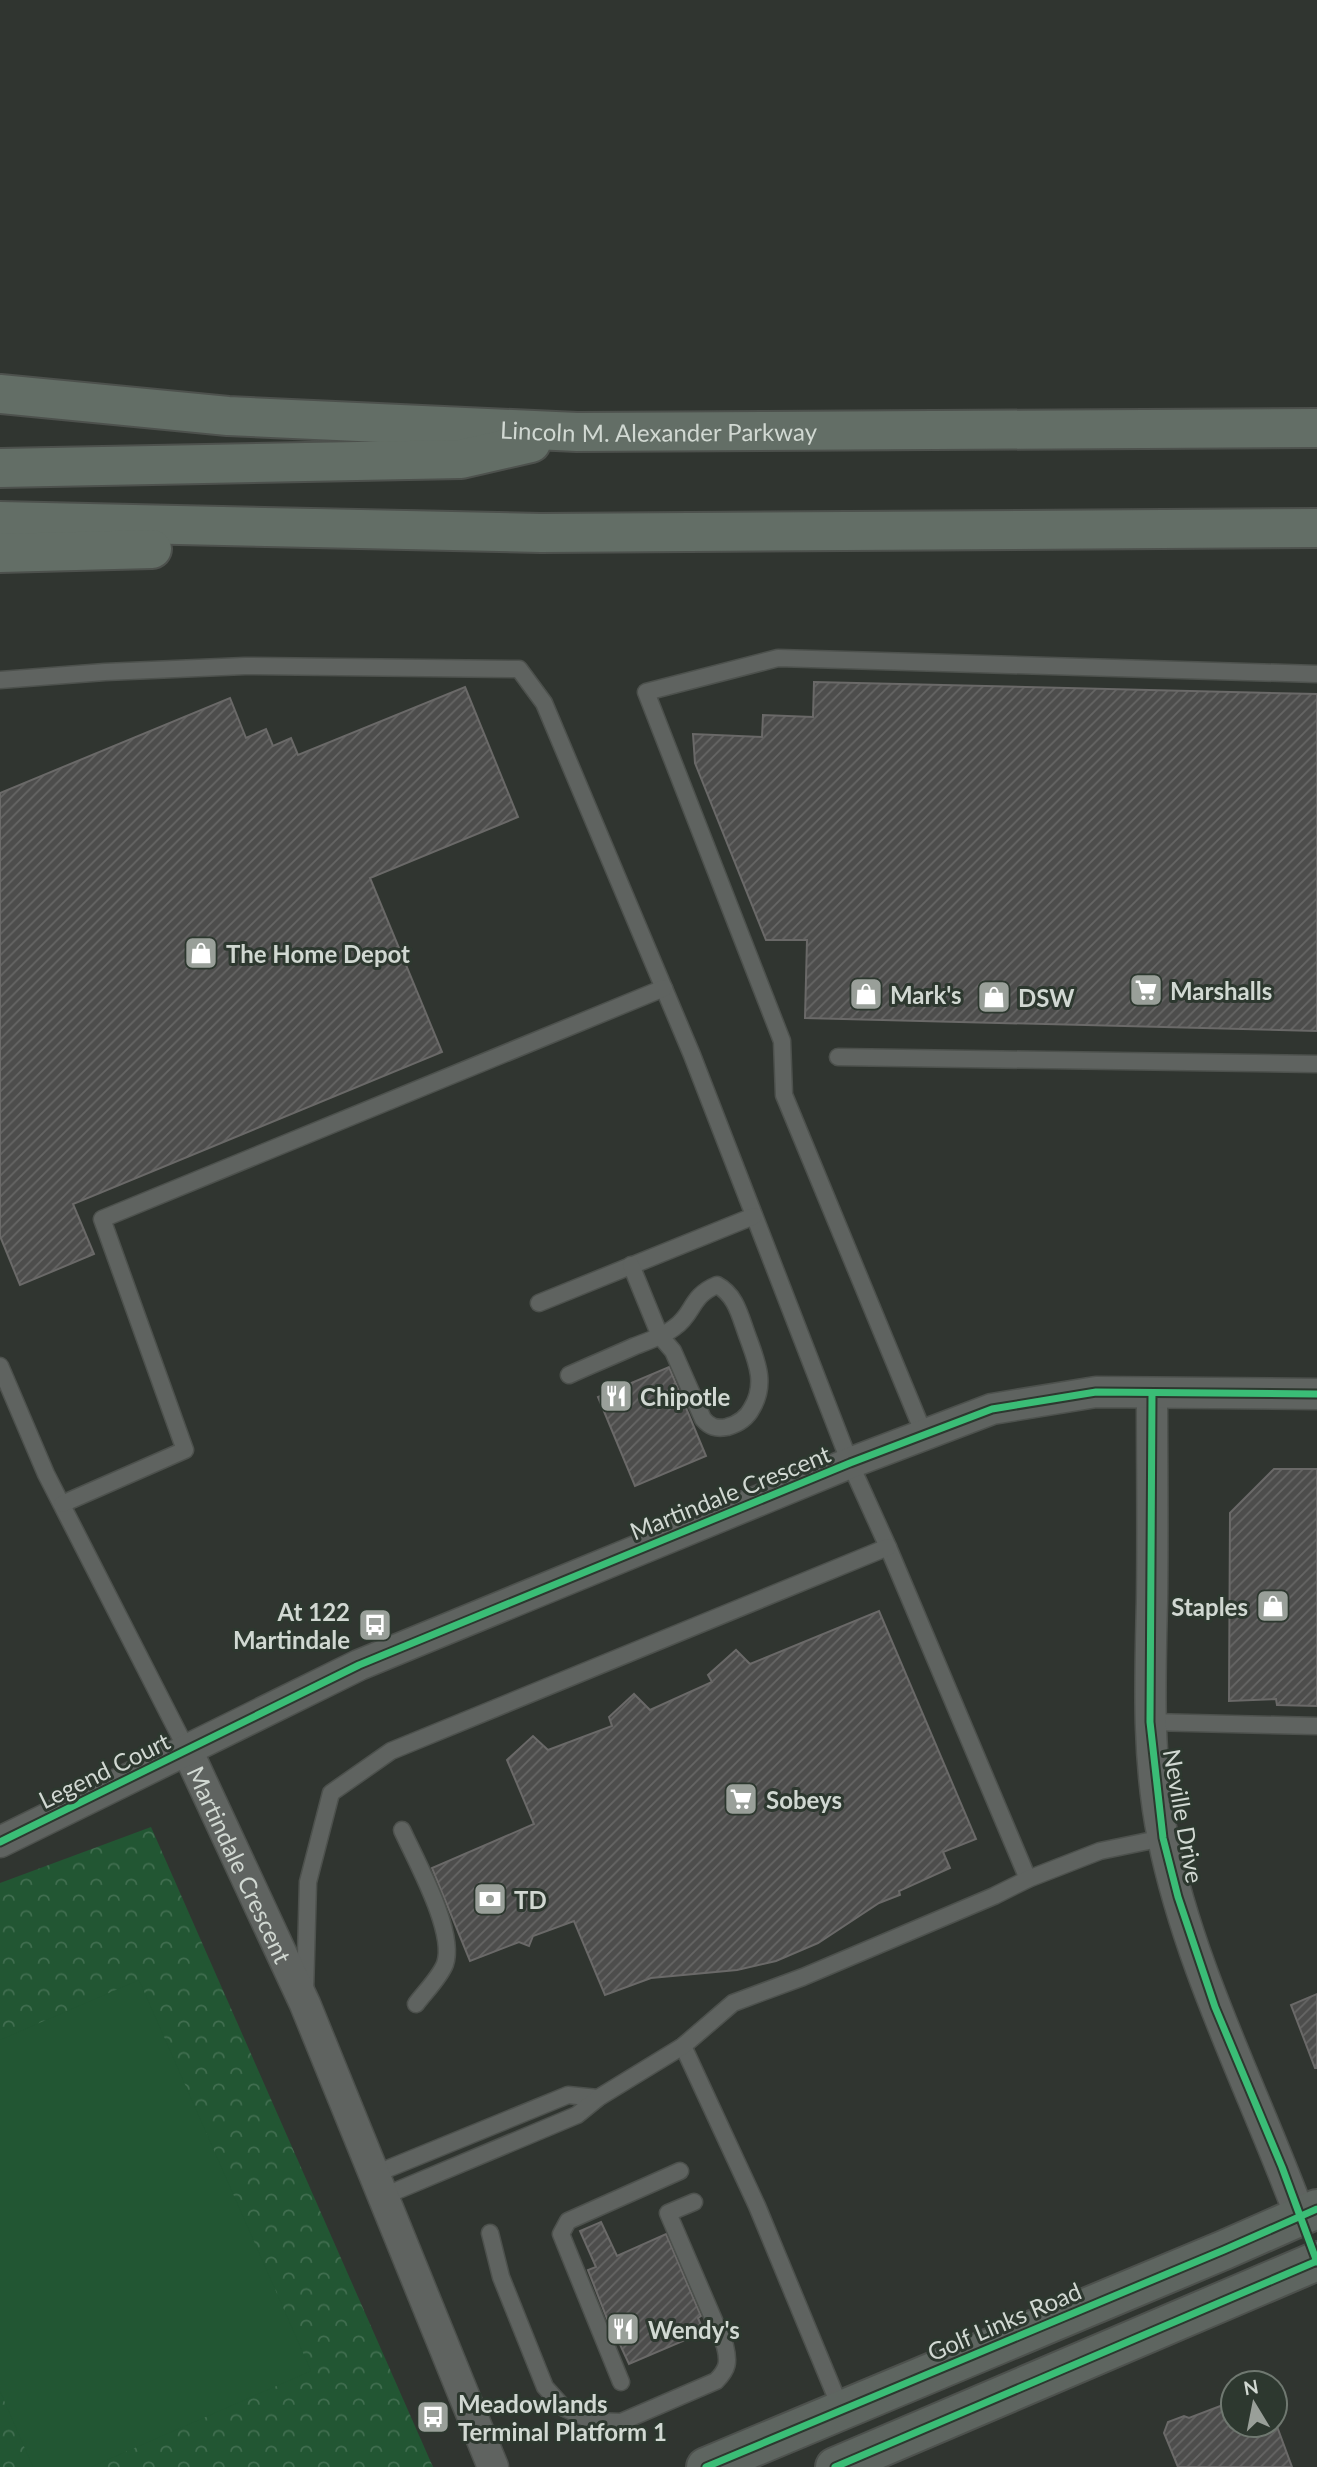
<svg xmlns="http://www.w3.org/2000/svg" width="1317" height="2467" font-family="Lato,sans-serif">
  <style>
    .forest { fill: url(#forest-crowns) }
    .pitch { fill: #225633 }
    .building { fill: url(#building-hatch); stroke: #6a6968; stroke-width: 2 }
    .lines { fill: none; stroke-linecap: round; stroke-linejoin: round }
    .lane-casing { stroke: #4d514d; stroke-width: 19 }
    .street-casing { stroke: #4d514d; stroke-width: 33 }
    .secondary-casing { stroke: #4d514d; stroke-width: 42 }
    .highway-casing { stroke: #4d514d; stroke-width: 42 }
    .lane { stroke: #5f6360; stroke-width: 16 }
    .street { stroke: #5f6360; stroke-width: 30 }
    .secondary { stroke: #5e6560; stroke-width: 38 }
    .highway { stroke: #636e66; stroke-width: 38 }
    .cycleway-casing { stroke: #2d382f; stroke-width: 11 }
    .cycleway { stroke: #3abd76; stroke-width: 7 }
    .labels { text-anchor: middle; dominant-baseline: central; stroke-width: 6; stroke-linejoin: round; paint-order: stroke }
    .street-label { font-size: 24px; fill: #d1d8d2; stroke: #2d382f }
    .poi-label { font-size: 24px; font-weight: bold; fill: #d1d8d2; stroke: #2d382f; text-anchor: start }
  </style>
  <defs>
    <pattern id="forest-crowns" width="20" height="18" patternUnits="userSpaceOnUse" patternTransform="scale(1.75)"><rect width="20" height="18" fill="#225633"/><path d="M2 6a3 3 0 1 1 6 0M12 15a3 3 0 1 1 6 0" fill="none" stroke="#416e50"/></pattern>
    <pattern id="building-hatch" width="6" height="6" patternUnits="userSpaceOnUse" patternTransform="scale(1.75)"><rect width="6" height="6" fill="#4d4d4c"/><path d="M-1 1l2-2M0 6l6-6M5 7l2-2" fill="none" stroke="#666665"/></pattern>
  </defs>
  <rect width="100%" height="100%" fill="#303530"/>
  <path class="forest" d="M 151,1827 L 433,2467 L 0,2467 L 0,1883 Z"/>
  <path class="pitch" d="M 139,1980 L 311,2371 L 91,2467 L 33,2467 L 0,2391 L 0,2040 Z"/>
  <g class="building">
    <path d="M 814,682 L 1317,694 L 1317,1031 L 805,1018 L 807,940 L 766,940 L 695,763 L 693,734 L 762,737 L 763,715 L 813,717 Z"/>
    <path d="M 465,687 L 518,817 L 370,878 L 442,1052 L 73,1204 L 94,1254 L 20,1285 L 0,1236 L 0,793 L 230,698 L 246,738 L 266,729 L 273,746 L 291,738 L 298,755 Z"/>
    <path d="M 669,1367 L 706,1456 L 635,1486 L 598,1397 Z"/>
    <path d="M 1274,1469 L 1317,1469 L 1317,1706 L 1277,1705 L 1276,1699 L 1229,1701 L 1230,1513 Z"/>
    <path d="M 879,1611 L 976,1839 L 943,1852 L 950,1868 L 899,1891 L 900,1895 L 879,1903 L 818,1943 L 776,1961 L 737,1970 L 651,1978 L 605,1995 L 574,1921 L 533,1936 L 529,1946 L 519,1942 L 470,1961 L 432,1868 L 534,1824 L 507,1760 L 533,1736 L 548,1750 L 612,1726 L 609,1717 L 634,1694 L 650,1710 L 712,1682 L 708,1675 L 736,1650 L 750,1664 Z"/>
    <path d="M 1317,1994 L 1317,2068 L 1315,2068 L 1291,2005 Z"/>
    <path d="M 601,2222 L 617,2256 L 666,2234 L 701,2316 L 698,2318 L 704,2332 L 629,2364 L 617,2338 L 615,2339 L 588,2270 L 596,2267 L 580,2231 Z"/>
    <path d="M 1233,2393 L 1233,2425 L 1275,2425 L 1275,2421 L 1292,2467 L 1178,2467 L 1164,2433 L 1168,2422 L 1184,2416 L 1189,2418 L 1223,2405 L 1222,2397 Z"/>
  </g>
  <g class="lines">
    <defs>
      <g id="lane">
        <path d="M 0,680 L 105,672 L 245,666 L 519,669 L 544,703 L 692,1055 L 850,1463 L 888,1547 L 1028,1879"/>
        <path d="M 838,1057 L 1317,1064"/>
        <path d="M 539,1303 L 754,1216"/>
        <path d="M 0,1366 L 46,1474 L 187,1750"/>
        <path d="M 569,1375 C 591,1365 613,1356 635,1346 C 648,1341 664,1336 675,1327 C 694,1314 690,1296 717,1285 C 736,1295 740,1316 747,1335 C 756,1360 767,1383 752,1408 C 747,1418 738,1424 727,1427 C 716,1429 710,1427 703,1419 L 673,1351 L 660,1336 L 631,1265"/>
        <path d="M 924,1434 L 784,1095 L 782,1041 L 646,692 L 778,658 L 1317,674"/>
        <path d="M 62,1504 L 185,1450 L 102,1219 L 664,988"/>
        <path d="M 1150,1722 L 1317,1726"/>
        <path d="M 402,1830 C 416,1861 456,1932 445,1964 C 440,1977 425,1992 416,2004"/>
        <path d="M 305,1992 L 308,1882 L 331,1793 L 391,1751 L 888,1547"/>
        <path d="M 683,2046 L 757,2206 L 841,2409"/>
        <path d="M 375,2174 L 568,2095 L 598,2098"/>
        <path d="M 384,2196 L 577,2115 L 598,2098 L 683,2046 L 733,2003 L 803,1977 L 994,1896 L 1028,1879 L 1100,1851 L 1163,1838"/>
        <path d="M 490,2233 L 501,2277 L 545,2387 L 564,2408 L 592,2421 L 621,2422 L 716,2381 C 728,2369 729,2362 725,2346 L 668,2213 L 694,2202"/>
        <path d="M 621,2382 L 561,2234 L 568,2221 L 680,2171"/>
      </g>
      <g id="street">
        <path d="M 1152,1394 C 1152,1463 1153,1532 1152,1601 C 1150,1680 1147,1760 1163,1838 C 1190,1970 1254,2091 1300,2216"/>
        <path id="s1" d="M 187,1750 L 305,2004 L 493,2467"/>
        <path d="M 0,1842 L 359,1665 L 850,1463 L 992,1409 L 1096,1392 L 1317,1394"/>
      </g>
      <g id="secondary">
        <path d="M 706,2467 L 1224,2250 L 1317,2209"/>
        <path d="M 835,2467 L 1317,2261"/>
      </g>
      <g id="highway">
        <path id="s2" d="M 0,394 L 228,416 L 577,432 L 1317,428"/>
        <path d="M 0,468 L 461,459 L 531,443"/>
        <path d="M 0,521 L 541,533 L 1317,528"/>
        <path d="M 0,553 L 152,549"/>
      </g>
    </defs>
    <use href="#lane" class="lane-casing"/>
    <use href="#street" class="street-casing"/>
    <use href="#secondary" class="secondary-casing"/>
    <use href="#highway" class="highway-casing"/>
    <use href="#lane" class="lane"/>
    <use href="#street" class="street"/>
    <use href="#secondary" class="secondary"/>
    <use href="#highway" class="highway"/>
    <defs>
      <g id="cycleway">
        <path d="M 1152,1394 L 1150,1722 L 1163,1838 L 1178,1897 L 1215,2007 L 1282,2167 L 1317,2262"/>
        <path d="M 0,1842 L 359,1665 L 850,1463 L 992,1409 L 1096,1392 L 1317,1394"/>
        <path d="M 706,2467 L 1224,2250 L 1317,2209"/>
        <path d="M 835,2467 L 1317,2261"/>
      </g>
    </defs>
    <use href="#cycleway" class="cycleway-casing"/>
    <use href="#cycleway" class="cycleway"/>
  </g>
  <defs>
    <symbol id="shop-square" viewBox="-11 -11 22 22"><rect x="-9" y="-9" width="18" height="18" rx="4" fill="#999f99" stroke="#2d382f"/><path d="M-5-2.5h2.3a2.7 3.5 0 0 1 5.4 0H5L5.5 6h-11ZM-1.5-2.5h3a1.5 2.3 0 0 0-3 0Z" fill="#fff"/></symbol>
    <symbol id="supermarket-square" viewBox="-11 -11 22 22"><rect x="-9" y="-9" width="18" height="18" rx="4" fill="#999f99" stroke="#2d382f"/><path d="M-6-5.5h2.5l.6 2H6L4.5 2H-2.5L-4.4-4H-6ZM-1.5 3.2a1.3 1.3 0 1 0 .1 0ZM3 3.2a1.3 1.3 0 1 0 .1 0Z" fill="#fff"/></symbol>
    <symbol id="restaurant-square" viewBox="-11 -11 22 22"><rect x="-9" y="-9" width="18" height="18" rx="4" fill="#999f99" stroke="#2d382f"/><path d="M-5-6h1v4h1v-4h1v4h1v-4h1v5L-1.5 .5V6h-2V.5L-5-1ZM5-6V6H3V1.5H1.5Q1.5-4 5-6Z" fill="#fff"/></symbol>
    <symbol id="bus-square" viewBox="-11 -11 22 22"><rect x="-9" y="-9" width="18" height="18" rx="4" fill="#999f99" stroke="#2d382f"/><path d="M-5-6H5V4H4V6H2V4H-2V6H-4V4H-5ZM-3.5-4V0h7V-4ZM-3.5 1.2v1.5H-2V1.2ZM2 1.2v1.5H3.5V1.2Z" fill="#fff"/></symbol>
    <symbol id="bank-square" viewBox="-11 -11 22 22"><rect x="-9" y="-9" width="18" height="18" rx="4" fill="#999f99" stroke="#2d382f"/><path d="M-6-4H6V4H-6ZM0-2.3a2.3 2.3 0 1 0 0 4.6a2.3 2.3 0 1 0 0-4.6Z" fill="#fff"/></symbol>
  </defs>
  <g fill-rule="evenodd">
    <use href="#shop-square" x="182" y="934" width="38" height="38"/>
    <use href="#supermarket-square" x="1127" y="971" width="38" height="38"/>
    <use href="#shop-square" x="847" y="975" width="38" height="38"/>
    <use href="#shop-square" x="975" y="978" width="38" height="38"/>
    <use href="#restaurant-square" x="597" y="1377" width="38" height="38"/>
    <use href="#shop-square" x="1254" y="1587" width="38" height="38"/>
    <use href="#bus-square" x="356" y="1606" width="38" height="38"/>
    <use href="#supermarket-square" x="722" y="1780" width="38" height="38"/>
    <use href="#bank-square" x="471" y="1880" width="38" height="38"/>
    <use href="#restaurant-square" x="604" y="2310" width="38" height="38"/>
    <use href="#bus-square" x="414" y="2398" width="38" height="38"/>
  </g>
  <g class="labels">
    <g class="street-label">
      <text stroke="none"><textPath href="#s2" startOffset="660">Lincoln M. Alexander Parkway</textPath></text>
      <text transform="translate(730 1492) rotate(-22)">Martindale Crescent</text>
      <text transform="translate(104 1770) rotate(-26)">Legend Court</text>
      <text transform="translate(1184 1816) rotate(80)">Neville Drive</text>
      <text stroke="none"><textPath href="#s1" startOffset="126">Martindale Crescent</textPath></text>
      <text transform="translate(1004 2321) rotate(-23)">Golf Links Road</text>
    </g>
    <g class="poi-label">
      <text x="226" y="953">The Home Depot</text>
      <text x="1170" y="990">Marshalls</text>
      <text x="890" y="994">Mark's</text>
      <text x="1018" y="997">DSW</text>
      <text x="640" y="1396">Chipotle</text>
      <text x="1248" y="1606" text-anchor="end">Staples</text>
      <text x="350" y="1611" text-anchor="end">At 122<tspan x="350" dy="28">Martindale</tspan></text>
      <text x="766" y="1799">Sobeys</text>
      <text x="514" y="1899">TD</text>
      <text x="648" y="2329">Wendy's</text>
      <text x="458" y="2403">Meadowlands<tspan x="458" dy="28">Terminal Platform 1</tspan></text>
    </g>
  </g>
  <g transform="translate(1254 2404) rotate(350)"><circle r="33" fill="#2d382f" stroke="#6f7870" stroke-width="2"/>
  <path d="M0-5L12 26L0 18L-12 26Z" fill="#999f99"/>
  <text y="-10" font-size="19" font-weight="bold" text-anchor="middle" fill="#d1d8d2">N</text>
  </g>
</svg>
